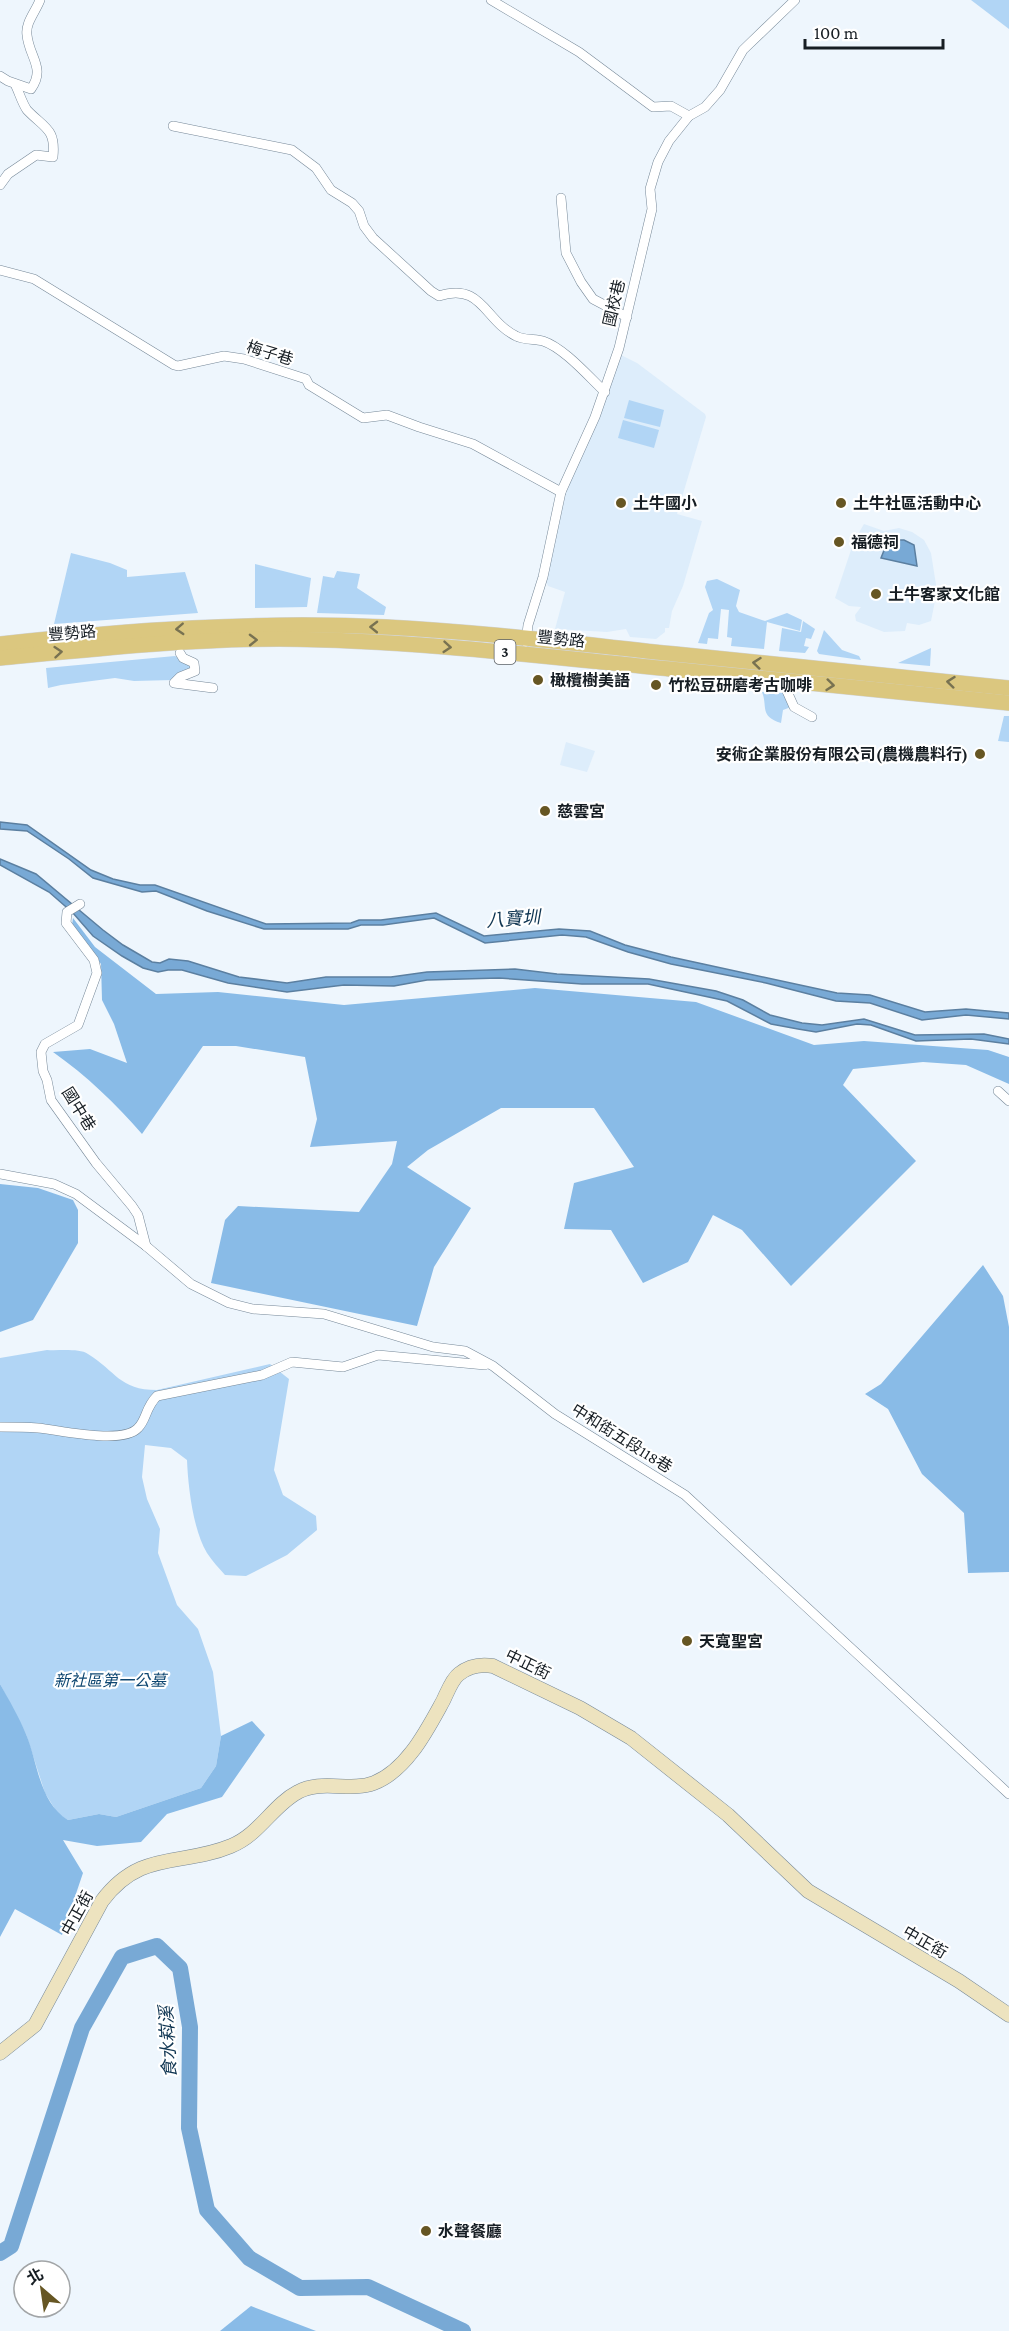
<svg xmlns="http://www.w3.org/2000/svg" width="1009" height="2331" font-family="'Crimson Pro','Noto Sans TC',serif">
  <style>
    .built { fill: #ddedfb }
    .green { fill: #b1d5f5 }
    .forest { fill: #89bbe7 }
    .water { fill: #78a9d5; stroke: #5b7fa0; stroke-width: 1.5 }
    .lines { fill: none; stroke-linecap: round; stroke-linejoin: round }
    .river { stroke: #78a9d5; stroke-width: 16 }
    .street-casing { stroke: #768898; stroke-width: 10 }
    .secondary-casing { stroke: #768898; stroke-width: 15 }
    .primary-casing { stroke: #d0d2d3; stroke-width: 16 }
    .street { stroke: #fff; stroke-width: 9 }
    .secondary { stroke: #ede3bf; stroke-width: 14 }
    .primary { stroke: #dbc77f; stroke-width: 15 }
    .oneway { stroke: #787251 }
    .poi-dot { fill: #665623; stroke: #fff; stroke-width: 2 }
    .labels { text-anchor: middle; dominant-baseline: central; stroke-width: 4.5; stroke-linejoin: round; paint-order: stroke }
    .shield { fill: #fff; stroke: #5c6165; stroke-width: 1.5 }
    .shield-label { font-size: 15px; font-weight: bold; fill: #161d23 }
    .street-label { font-size: 16px; fill: #161d23; stroke: #fff }
    .poi-label { font-size: 16px; font-weight: bold; fill: #161d23; stroke: #fff; text-anchor: start }
    .park-label { font-size: 16px; font-style: italic; fill: #0f4771; stroke: #fff }
    .water-label { font-size: 18px; font-style: italic; fill: #0f3552; stroke: #fff }
  </style>
  <rect width="100%" height="100%" fill="#eef6fd"/>
  <g class="built">
    <path d="M 619,354 L 637,363 L 705,414 L 706,417 L 677,514 L 702,521 L 683,586 L 672,611 L 669,628 L 665,628 L 665,632 L 656,639 L 630,637 L 626,629 L 607,632 L 555,629 L 565,592 L 548,586 L 546,582 L 566,493 Z"/>
    <path d="M 864,524 L 884,531 L 899,528 L 912,532 L 924,540 L 931,553 L 937,591 L 931,621 L 919,625 L 907,623 L 905,631 L 884,632 L 856,621 L 855,615 L 861,607 L 849,606 L 835,598 L 854,541 Z"/>
    <path d="M 566,742 L 595,751 L 587,772 L 560,765 Z"/>
  </g>
  <g class="green">
    <path d="M 971,0 L 1009,0 L 1009,29 Z"/>
    <path d="M 629,400 L 664,410 L 660,427 L 624,418 Z"/>
    <path d="M 623,420 L 659,430 L 654,448 L 618,438 Z"/>
    <path d="M 71,553 L 110,563 L 127,570 L 127,577 L 185,572 L 198,613 L 54,624 Z"/>
    <path d="M 255,564 L 311,578 L 307,607 L 255,608 Z"/>
    <path d="M 337,571 L 360,574 L 357,588 L 386,607 L 384,615 L 317,613 L 323,576 L 334,578 Z"/>
    <path d="M 717,579 L 740,590 L 736,606 L 739,612 L 765,621 L 787,613 L 802,620 L 800,631 L 767,622 L 764,649 L 731,646 L 732,638 L 727,637 L 729,610 L 721,609 L 718,639 L 708,638 L 707,644 L 698,643 L 709,613 L 713,610 L 705,587 L 707,581 Z"/>
    <path d="M 803,621 L 815,629 L 811,639 L 806,638 L 804,646 L 809,647 L 805,653 L 779,651 L 782,628 L 801,632 Z"/>
    <path d="M 824,630 L 842,650 L 859,656 L 861,660 L 819,654 L 817,651 Z"/>
    <path d="M 931,648 L 930,666 L 898,663 Z"/>
    <path d="M 175,656 L 192,666 L 192,669 L 173,680 L 134,681 L 115,678 L 61,685 L 48,688 L 46,668 Z"/>
    <path d="M 762,692 L 783,693 L 791,707 L 783,710 L 781,723 C 759,716 768,707 762,692 Z"/>
    <path d="M 1004,716 L 1009,716 L 1009,742 L 998,741 Z"/>
    <path d="M 47,1350 C 58,1351 79,1348 88,1354 C 116,1371 119,1390 157,1390 L 270,1364 L 289,1379 L 274,1470 L 283,1495 L 316,1516 L 317,1530 L 287,1555 L 246,1576 L 225,1575 C 219,1568 212,1561 207,1553 C 193,1530 188,1486 187,1460 L 171,1448 L 145,1445 L 142,1477 L 147,1499 L 160,1529 L 158,1553 L 177,1605 L 198,1629 L 213,1672 L 221,1736 L 216,1766 L 201,1788 L 116,1817 L 99,1814 L 68,1820 L 58,1814 L 45,1793 L 26,1734 L 0,1684 L 0,1358 Z"/>
  </g>
  <g class="forest">
    <path d="M 73,918 L 95,947 L 156,994 L 218,992 L 344,1005 L 535,988 L 696,1002 L 814,1045 L 864,1041 L 988,1050 L 1009,1057 L 1009,1084 L 966,1065 L 923,1062 L 853,1069 L 843,1085 L 916,1161 L 791,1286 L 742,1230 L 713,1215 L 688,1262 L 643,1283 L 611,1230 L 564,1229 L 574,1183 L 634,1167 L 594,1108 L 501,1108 L 428,1150 L 407,1167 L 471,1208 L 434,1267 L 417,1326 L 211,1283 L 225,1220 L 238,1206 L 359,1212 L 392,1164 L 397,1141 L 310,1147 L 317,1119 L 305,1057 L 236,1046 L 203,1046 L 142,1134 C 115,1103 87,1076 53,1052 L 90,1049 L 127,1063 L 114,1024 L 102,1000 L 101,964 L 72,925 Z"/>
    <path d="M 0,1184 L 38,1188 L 73,1200 L 78,1210 L 78,1243 L 33,1320 L 0,1332 Z"/>
    <path d="M 983,1265 L 1003,1296 L 1009,1327 L 1009,1572 L 968,1573 L 964,1513 L 922,1474 L 888,1409 L 865,1394 L 881,1384 Z"/>
    <path d="M 0,1684 C 9,1700 19,1717 26,1734 C 38,1763 39,1802 68,1820 L 99,1814 L 116,1817 L 201,1788 L 216,1766 L 221,1736 L 252,1721 L 265,1735 L 222,1797 L 167,1814 L 141,1842 L 97,1846 L 63,1840 L 83,1873 L 62,1935 L 15,1909 L 0,1937 Z"/>
    <path d="M 251,2306 L 316,2331 L 220,2331 Z"/>
  </g>
  <g class="water">
    <path d="M 892,540 L 904,540 L 914,545 L 917,566 L 881,558 L 885,548 Z"/>
    <path d="M 0,822 L 27,825 L 91,870 L 113,879 L 140,885 L 155,885 L 266,924 L 351,923 L 359,920 L 381,920 L 436,913 L 484,936 L 559,929 L 590,931 L 625,945 L 671,957 L 837,993 L 870,995 L 925,1012 L 966,1009 L 1009,1013 L 1009,1019 L 966,1015 L 922,1020 L 870,1003 L 836,1001 L 766,983 L 671,964 L 628,952 L 586,937 L 562,935 L 485,943 L 434,918 L 383,925 L 361,925 L 348,929 L 264,929 L 207,911 L 156,891 L 142,892 L 93,878 L 69,859 L 27,831 L 0,829 Z"/>
    <path d="M 0,859 L 36,874 L 103,930 L 123,945 L 152,962 L 160,963 L 169,959 L 188,961 L 239,977 L 287,983 L 326,977 L 391,977 L 427,972 L 515,969 L 557,974 L 649,979 L 716,991 L 743,1000 L 770,1015 L 802,1023 L 822,1025 L 864,1019 L 915,1035 L 984,1034 L 1009,1039 L 1009,1044 L 971,1039 L 916,1041 L 871,1025 L 857,1024 L 816,1032 L 798,1029 L 771,1024 L 727,1001 L 648,984 L 582,984 L 499,978 L 427,980 L 394,986 L 344,985 L 287,992 L 228,983 L 182,970 L 168,970 L 158,972 L 143,968 L 122,956 L 93,936 L 73,913 L 49,892 L 0,865 Z"/>
  </g>
  <g class="lines">
    <path class="river" d="M 0,2253 L 11,2246 L 82,2028 L 122,1957 L 157,1946 L 180,1968 L 190,2027 L 189,2128 L 207,2210 L 249,2258 L 300,2288 L 368,2287 L 463,2331"/>
    <defs>
      <g id="street">
        <path d="M 491,0 L 579,52 L 653,107 L 671,106 L 689,116"/>
        <path d="M 0,76 L 8,81 L 31,89 C 46,68 29,57 27,35 C 25,23 36,11 40,0"/>
        <path d="M 173,126 L 292,150 L 316,168 L 331,190 L 352,203 L 359,211 L 364,226 L 373,238 L 431,291 L 439,296 C 482,282 484,320 516,336 C 523,340 535,339 543,341 C 564,348 588,376 605,392"/>
        <path d="M 0,185 L 8,174 L 36,155 L 53,157 C 56,128 44,128 27,110 C 22,103 19,92 15,84"/>
        <path d="M 561,198 L 566,253 L 581,282 L 593,299 L 627,317"/>
        <path d="M 0,270 L 34,279 L 174,365 L 178,366 L 224,356 L 244,359 L 306,379 L 309,385 L 363,418 L 387,415 L 419,427 L 473,444 L 561,492"/>
        <path d="M 526,642 L 528,625 L 543,577 L 561,492 L 595,417 L 619,348 L 652,209 L 650,189 L 658,162 L 669,141 L 689,116 L 705,107 L 720,90 L 743,50 L 795,0"/>
        <path d="M 180,653 L 183,658 L 194,663 L 195,671 L 180,677 L 174,683 L 213,688"/>
        <path d="M 782,680 L 794,707 L 812,717"/>
        <path d="M 80,904 L 67,912 L 66,923 L 94,960 L 97,973 L 78,1025 L 45,1044 L 41,1052 L 43,1071 L 47,1080 L 51,1100 L 96,1163 L 132,1206 L 138,1215 L 146,1246"/>
        <path d="M 998,1091 L 1009,1101"/>
        <path d="M 0,1174 L 54,1184 L 76,1194 L 146,1246 L 191,1284 L 229,1303 L 253,1309 L 324,1314 L 433,1347 L 465,1351 L 493,1366 L 555,1414 L 685,1495 L 1009,1794"/>
        <path d="M 0,1427 C 12,1427 25,1427 38,1428 C 60,1430 122,1445 138,1428 C 147,1419 145,1408 157,1396 L 262,1375 L 292,1362 L 343,1367 L 378,1355 L 485,1365"/>
      </g>
      <path id="secondary" d="M 0,2053 L 35,2025 L 102,1901 C 141,1849 181,1867 231,1846 C 259,1835 273,1805 298,1792 C 321,1779 350,1792 374,1783 C 407,1770 427,1730 443,1701 C 447,1693 452,1679 459,1674 C 469,1666 481,1664 493,1666 L 580,1708 L 631,1738 L 728,1815 L 808,1891 L 959,1981 L 1009,2015"/>
      <g id="primary">
        <path d="M 0,644 C 128,630 257,621 386,627 C 482,632 579,644 675,654 C 786,666 898,676 1009,688"/>
        <path d="M 0,658 C 93,649 186,639 279,639 C 410,640 540,656 670,669 C 783,681 896,691 1009,703"/>
      </g>
    </defs>
    <use href="#street" class="street-casing"/>
    <use href="#secondary" class="secondary-casing"/>
    <use href="#primary" class="primary-casing"/>
    <use href="#street" class="street"/>
    <use href="#secondary" class="secondary"/>
    <use href="#primary" class="primary"/>
  </g>
  <defs><path id="oneway-chevron" d="M-2-3.5L2.5 0L-2 3.5" fill="none" stroke-width="1.6" stroke-linecap="round" stroke-linejoin="round" transform="scale(1.5)"/></defs>
  <g class="oneway">
    <use href="#oneway-chevron" transform="translate(374 627) rotate(-179)"/>
    <use href="#oneway-chevron" transform="translate(180 629) rotate(177)"/>
    <use href="#oneway-chevron" transform="translate(253 640) rotate(-1)"/>
    <use href="#oneway-chevron" transform="translate(447 647) rotate(5)"/>
    <use href="#oneway-chevron" transform="translate(58 652) rotate(-5)"/>
    <use href="#oneway-chevron" transform="translate(757 663) rotate(-174)"/>
    <use href="#oneway-chevron" transform="translate(951 682) rotate(-174)"/>
    <use href="#oneway-chevron" transform="translate(830 685) rotate(6)"/>
  </g>
  <g class="poi-dot">
    <circle cx="621" cy="503" r="6"/>
    <circle cx="841" cy="503" r="6"/>
    <circle cx="839" cy="542" r="6"/>
    <circle cx="876" cy="594" r="6"/>
    <circle cx="538" cy="680" r="6"/>
    <circle cx="656" cy="685" r="6"/>
    <circle cx="980" cy="754" r="6"/>
    <circle cx="545" cy="811" r="6"/>
    <circle cx="687" cy="1641" r="6"/>
    <circle cx="426" cy="2231" r="6"/>
  </g>
  <g class="labels">
    <rect class="shield" x="494.5" y="640" width="21" height="24" rx="4.5"/>
    <g class="shield-label">
      <text x="505" y="652">3</text>
    </g>
    <g class="street-label">
      <text transform="translate(614 303) rotate(-77)">國校巷</text>
      <text transform="translate(270 353) rotate(17)">梅子巷</text>
      <text transform="translate(72 633) rotate(-5)">豐勢路</text>
      <text transform="translate(561 639) rotate(6)">豐勢路</text>
      <text transform="translate(79 1109) rotate(58)">國中巷</text>
      <text transform="translate(622 1438) rotate(32)">中和街五段118巷</text>
      <text transform="translate(528 1664) rotate(26)">中正街</text>
      <text transform="translate(77 1913) rotate(-61)">中正街</text>
      <text transform="translate(925 1942) rotate(30)">中正街</text>
    </g>
    <g class="poi-label">
      <text x="633" y="503">土牛國小</text>
      <text x="853" y="503">土牛社區活動中心</text>
      <text x="851" y="542">福德祠</text>
      <text x="888" y="594">土牛客家文化館</text>
      <text x="550" y="680">橄欖樹美語</text>
      <text x="668" y="685">竹松豆研磨考古咖啡</text>
      <text x="968" y="754" text-anchor="end">安術企業股份有限公司(農機農料行)</text>
      <text x="557" y="811">慈雲宮</text>
      <text x="699" y="1641">天寬聖宮</text>
      <text x="438" y="2231">水聲餐廳</text>
    </g>
    <g class="park-label">
      <text x="110" y="1680">新社區第一公墓</text>
    </g>
    <g class="water-label">
      <text transform="translate(513 919) rotate(-4)">八寶圳</text>
      <text transform="translate(168 2042) rotate(-93)">食水嵙溪</text>
    </g>
  </g>
  <g transform="translate(42 2289) rotate(331)"><circle r="28" fill="#ffffff" stroke="#a2a5a7" stroke-width="1.5"/>
  <path d="M0-4.5L10 22L0 15L-10 22Z" fill="#665623"/>
  <text y="-9" font-size="16" font-weight="bold" text-anchor="middle" fill="#161d23">北</text>
  </g>
  <path d="M805 39v9h138v-9" fill="none" stroke="#161d23" stroke-width="3"/>
  <text x="814" y="39" font-size="18" fill="#161d23" stroke="#ffffff" stroke-width="4.5" paint-order="stroke">100 m</text>
</svg>
